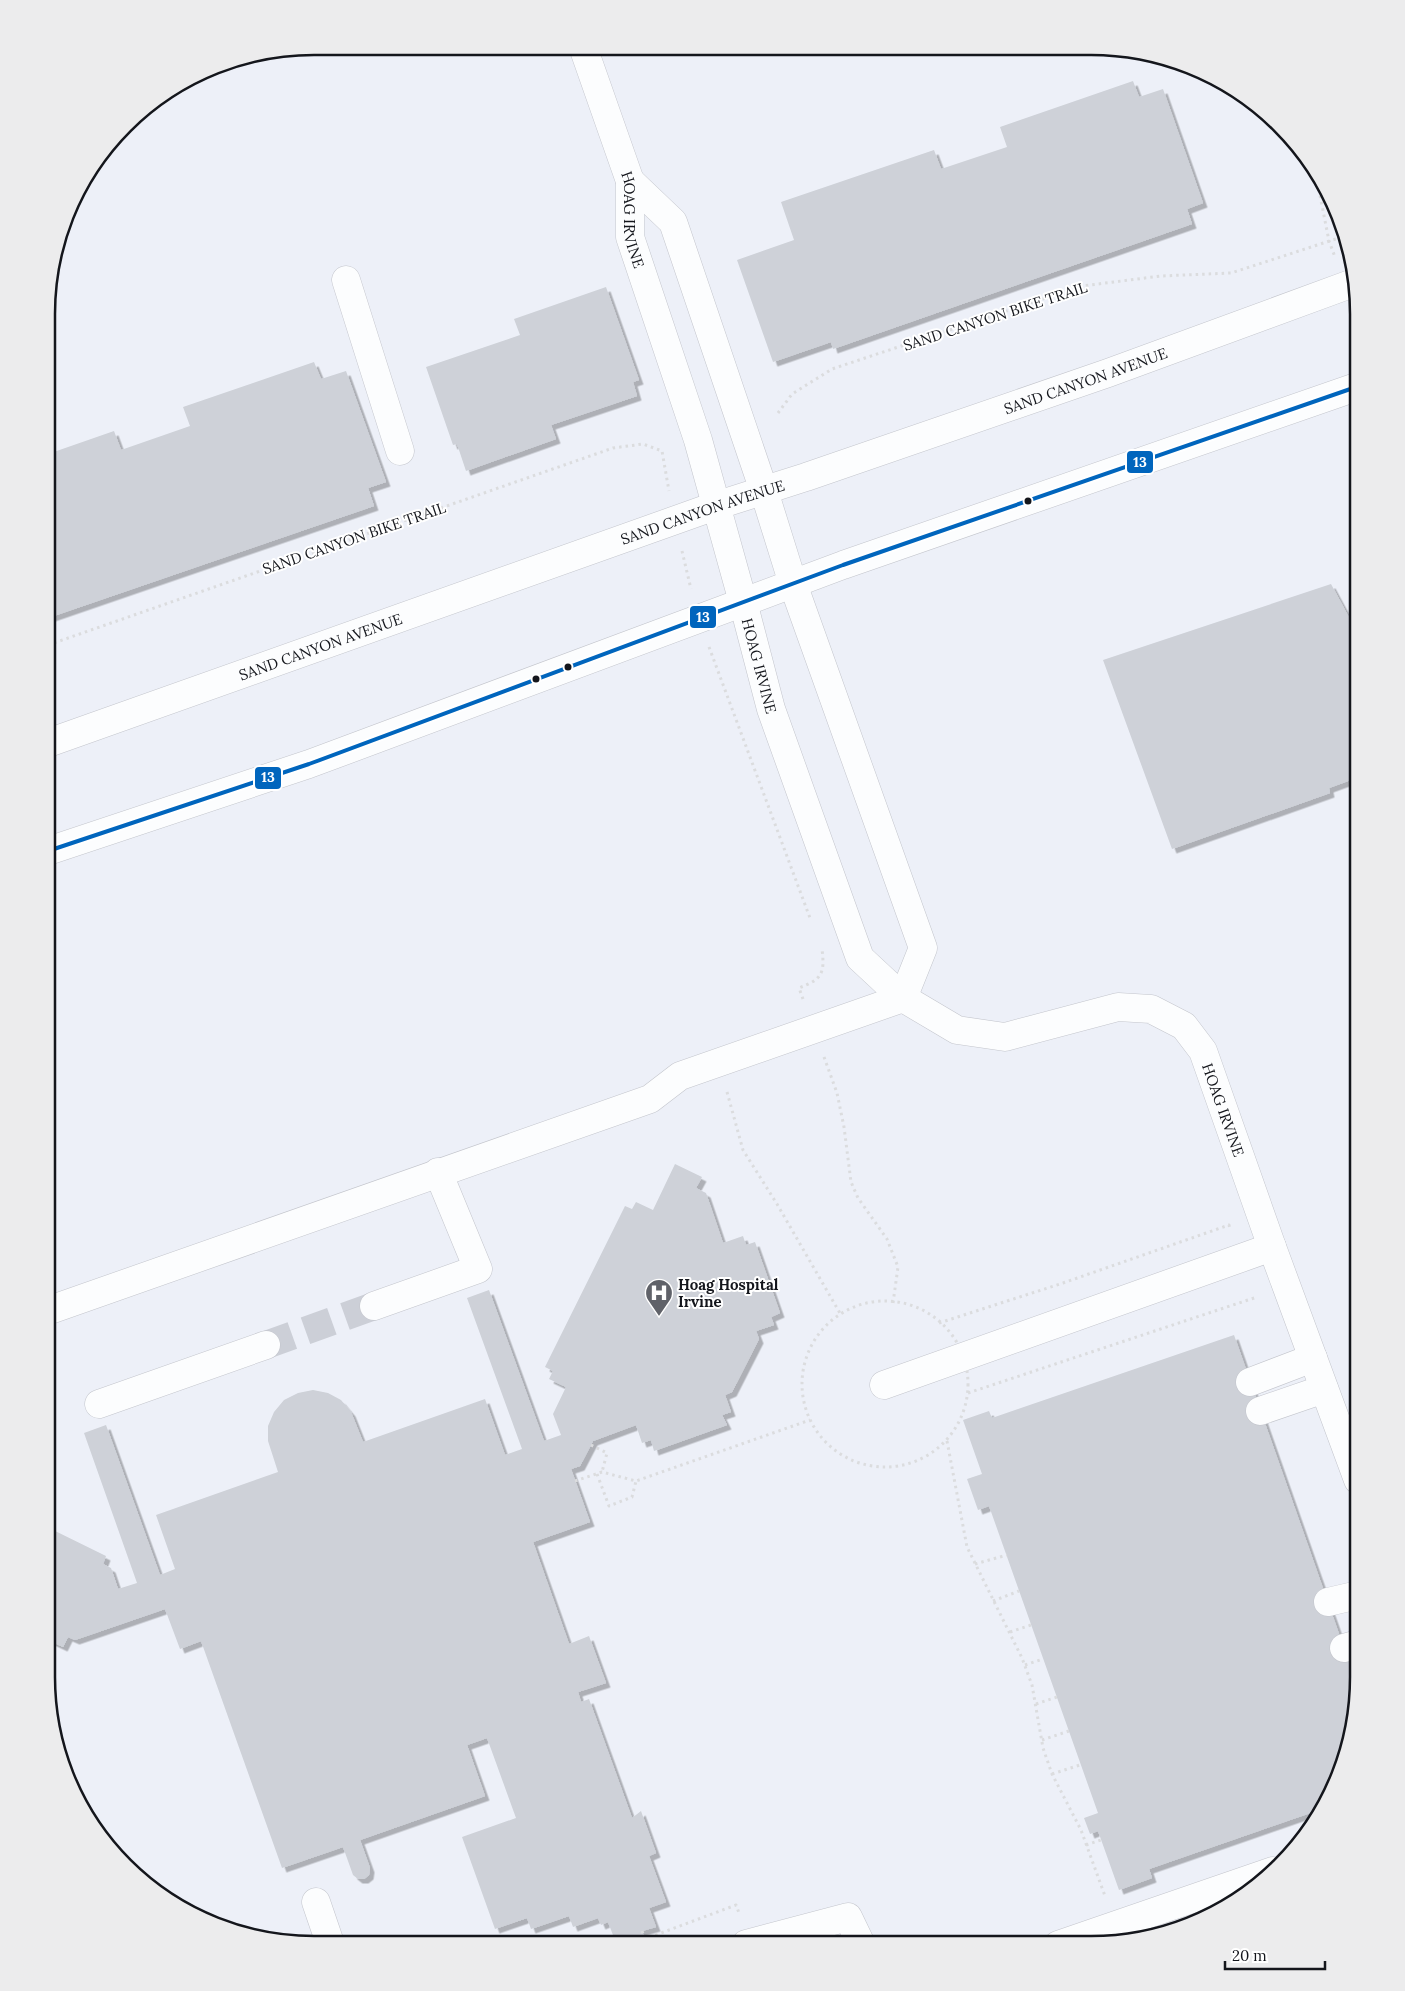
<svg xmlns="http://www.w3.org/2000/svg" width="1405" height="1991" font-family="Lora,serif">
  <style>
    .building { fill: #ced1d8; filter: url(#shadow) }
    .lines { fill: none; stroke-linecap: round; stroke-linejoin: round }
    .minor-tunnel { stroke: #cccfd7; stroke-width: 28; stroke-dasharray: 28 14; stroke-linecap: butt }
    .minor-casing { stroke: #c3c5cc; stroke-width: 29 }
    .major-casing { stroke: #c3c5cc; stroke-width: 29 }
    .path { stroke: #dbdcde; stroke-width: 3; stroke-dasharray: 2.5 4; stroke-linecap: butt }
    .minor { stroke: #fcfdfe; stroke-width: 28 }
    .major { stroke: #fcfdfe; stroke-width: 28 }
    .bus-1-casing { stroke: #fff; stroke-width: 8 }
    .bus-1 { stroke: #0065bd; stroke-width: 4 }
    .bus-dot { fill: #14161c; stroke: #fff; stroke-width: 2 }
    .labels { text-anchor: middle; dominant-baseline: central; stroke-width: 4; stroke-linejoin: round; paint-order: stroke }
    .street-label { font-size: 15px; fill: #14161c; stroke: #fff }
    .poi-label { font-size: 15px; font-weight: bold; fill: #14161c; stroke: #fff; text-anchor: start }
    .rim { fill: none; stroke: #14161c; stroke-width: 2.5 }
    .line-badge { stroke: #fff; stroke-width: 2 }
    .badge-label { font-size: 14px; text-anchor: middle; font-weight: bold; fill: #fff }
  </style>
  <defs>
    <filter id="shadow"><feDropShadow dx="4.5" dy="4.5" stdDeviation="0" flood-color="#0004"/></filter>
  </defs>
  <rect width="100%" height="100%" fill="#edf0f8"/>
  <g class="building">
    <path d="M 1133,81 L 1139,97 L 1163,89 L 1203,203 L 1187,209 L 1192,224 L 833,349 L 831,342 L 773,362 L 737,260 L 794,240 L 781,202 L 934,150 L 941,169 L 1007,147 L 1000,127 Z"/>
    <path d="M 606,287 L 639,380 L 633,382 L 637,396 L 551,425 L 556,439 L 466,471 L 457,444 L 453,445 L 426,367 L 520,335 L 514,319 Z"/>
    <path d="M 314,362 L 321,379 L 346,371 L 386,482 L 368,488 L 374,506 L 48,618 L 48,454 L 114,431 L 121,450 L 190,426 L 183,407 Z"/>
    <path d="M 1331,584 L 1359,636 L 1359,777 L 1329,788 L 1330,793 L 1172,849 L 1103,660 Z"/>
    <path d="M 675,1164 L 702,1177 L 696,1188 L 706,1193 L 723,1243 L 743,1236 L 746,1245 L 755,1242 L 780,1313 L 771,1317 L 774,1325 L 756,1331 L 759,1339 L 732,1392 L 725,1395 L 731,1412 L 722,1415 L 727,1425 L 654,1451 L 651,1440 L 642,1443 L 636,1425 L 593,1441 L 580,1466 L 571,1469 L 590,1522 L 533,1542 L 569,1644 L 589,1636 L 606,1683 L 578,1692 L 581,1702 L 589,1699 L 632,1818 L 641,1811 L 656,1853 L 649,1856 L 666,1902 L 649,1908 L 656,1927 L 642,1931 L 647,1944 L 616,1943 L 608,1922 L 601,1925 L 598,1918 L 573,1927 L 569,1916 L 531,1929 L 527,1918 L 495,1929 L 462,1837 L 516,1818 L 487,1738 L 467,1745 L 485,1796 L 360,1840 L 370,1868 L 369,1875 L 364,1879 L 358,1879 L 353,1875 L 343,1847 L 282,1868 L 201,1641 L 180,1649 L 165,1609 L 75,1640 L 68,1637 L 63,1647 L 46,1639 L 47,1527 L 106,1556 L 103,1564 L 111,1568 L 118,1589 L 137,1583 L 84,1433 L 106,1425 L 160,1575 L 175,1569 L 156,1515 L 278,1472 L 268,1441 L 268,1426 L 274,1412 L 284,1400 L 298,1393 L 313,1390 L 328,1393 L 341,1400 L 351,1412 L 363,1442 L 485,1399 L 505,1455 L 522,1449 L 467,1298 L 489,1290 L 544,1441 L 561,1435 L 553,1414 L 566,1387 L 549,1379 L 553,1371 L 545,1367 L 625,1206 L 632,1209 L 636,1202 L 653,1210 Z"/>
    <path d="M 1234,1335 L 1358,1688 L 1344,1763 L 1322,1809 L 1149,1869 L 1152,1878 L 1119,1890 L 1098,1831 L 1090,1834 L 1084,1818 L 1098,1813 L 989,1506 L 978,1510 L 967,1479 L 982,1474 L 963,1420 L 989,1411 L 992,1418 Z"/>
  </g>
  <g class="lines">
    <path class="minor-tunnel" d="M 266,1345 L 374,1306"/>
    <defs>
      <g id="minor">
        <path id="s1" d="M 583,47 L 630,181 L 630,237 L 698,440 L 743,602 L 771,709 L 860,958 L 903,998 L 957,1030 L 1005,1037 L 1118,1007 L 1151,1009 L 1184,1026 L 1203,1051 L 1272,1247 L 1358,1480"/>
        <path d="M 630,181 L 673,222 L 764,491 L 793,584 L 923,948 L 903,998"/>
        <path d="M 346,280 L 400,451"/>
        <path d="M 374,1306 L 478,1269 L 438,1172"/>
        <path d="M 47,1311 L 650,1099 L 680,1076 L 903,998"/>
        <path d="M 1250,1382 L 1313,1358"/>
        <path d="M 884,1385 L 1272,1247"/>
        <path d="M 99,1404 L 266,1345"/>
        <path d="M 1260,1411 L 1324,1389"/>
        <path d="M 1328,1602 L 1358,1595"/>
        <path d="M 1344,1648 L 1358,1644"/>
        <path d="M 316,1902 L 330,1943"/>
        <path d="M 746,1944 L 848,1917 L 861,1944"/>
        <path d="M 1058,1945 L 1273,1871"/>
      </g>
      <g id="major">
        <path id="s2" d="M 48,743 L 715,506 L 806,477 L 1108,373 L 1356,282"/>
        <path d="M 48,851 L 309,764 L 843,565 L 1359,386"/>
      </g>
    </defs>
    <use href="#minor" class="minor-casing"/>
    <use href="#major" class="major-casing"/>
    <g class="path">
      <path d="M 1315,170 L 1329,241 L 1335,257"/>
      <path d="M 778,413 L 792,394 L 832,369 L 1082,286 L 1161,276 L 1231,273 L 1345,236"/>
      <path d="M 682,551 L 691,589"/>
      <path d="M 48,645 L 613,448 L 643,444 L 662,451 L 669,491"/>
      <path d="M 709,647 L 810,918"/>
      <path d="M 803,999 L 799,988 C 822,979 825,974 822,949"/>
      <path d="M 824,1057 L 837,1093 L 844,1127 L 851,1182 L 858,1198 L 887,1239 L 898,1267 L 893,1303"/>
      <path d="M 727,1092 L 743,1150 L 777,1204 L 841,1315"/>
      <circle cx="885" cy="1384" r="83"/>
      <path d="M 939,1323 L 1063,1283 L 1229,1225 L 1230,1229"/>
      <path d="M 968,1393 L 1257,1297"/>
      <path d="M 947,1441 L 967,1547 L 1022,1658 L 1032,1685 L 1043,1748 L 1052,1774 L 1081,1830 L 1105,1896"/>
      <path d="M 591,1445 L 607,1453 L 602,1472"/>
      <path d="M 597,1474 L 609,1506 L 632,1497 L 636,1481"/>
      <path d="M 575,1481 L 602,1472 L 636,1481 L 810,1420"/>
      <path d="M 975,1564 L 1007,1555"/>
      <path d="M 993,1601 L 1019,1591"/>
      <path d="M 1010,1632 L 1031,1625"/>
      <path d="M 1025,1665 L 1043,1659"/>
      <path d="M 1036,1704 L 1057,1697"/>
      <path d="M 1042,1740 L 1069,1731"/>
      <path d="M 1052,1774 L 1080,1765"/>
      <path d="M 1086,1845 L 1101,1840"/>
      <path d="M 642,1931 L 645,1939 L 736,1905 L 739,1913"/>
    </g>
    <use href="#minor" class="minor"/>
    <use href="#major" class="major"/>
    <defs>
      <path id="bus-1" d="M 48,851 L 309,764 L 843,565 L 1359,386"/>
    </defs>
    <use href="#bus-1" class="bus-1-casing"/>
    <use href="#bus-1" class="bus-1"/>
  </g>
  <defs>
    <symbol id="hospital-pin" viewBox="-11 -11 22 30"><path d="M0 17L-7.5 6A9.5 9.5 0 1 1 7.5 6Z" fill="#606269" stroke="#fff"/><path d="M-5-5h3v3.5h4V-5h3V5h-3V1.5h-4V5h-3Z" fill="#fff"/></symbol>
  </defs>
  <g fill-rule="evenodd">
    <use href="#hospital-pin" x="643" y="1277" width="32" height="43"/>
  </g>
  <g class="bus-dot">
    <circle cx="1028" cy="501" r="4.5"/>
    <circle cx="568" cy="667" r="4.5"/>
    <circle cx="536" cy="679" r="4.5"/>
  </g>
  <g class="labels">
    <g class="street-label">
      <text stroke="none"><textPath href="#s1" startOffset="181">HOAG IRVINE</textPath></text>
      <text transform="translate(995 316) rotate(-18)">SAND CANYON BIKE TRAIL</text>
      <text stroke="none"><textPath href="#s2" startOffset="1099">SAND CANYON AVENUE</textPath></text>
      <text stroke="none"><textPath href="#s2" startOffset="694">SAND CANYON AVENUE</textPath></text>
      <text transform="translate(354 538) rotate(-19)">SAND CANYON BIKE TRAIL</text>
      <text stroke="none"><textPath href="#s2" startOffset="289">SAND CANYON AVENUE</textPath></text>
      <text stroke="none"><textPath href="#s1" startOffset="646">HOAG IRVINE</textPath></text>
      <text stroke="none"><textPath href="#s1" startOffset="1406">HOAG IRVINE</textPath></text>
    </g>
    <g class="poi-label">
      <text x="678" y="1284">Hoag Hospital<tspan x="678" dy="17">Irvine</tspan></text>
    </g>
  </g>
  <path d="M0 0H1405V1991H0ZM314 55H1091A259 259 0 0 1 1350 314V1677A259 259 0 0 1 1091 1936H314A259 259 0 0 1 55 1677V314A259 259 0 0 1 314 55Z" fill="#ececed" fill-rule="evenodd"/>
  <path class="rim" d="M314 55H1091A259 259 0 0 1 1350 314V1677A259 259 0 0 1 1091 1936H314A259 259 0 0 1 55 1677V314A259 259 0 0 1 314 55Z"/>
  <g class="line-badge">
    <rect x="1126" y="450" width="28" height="24" rx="5" fill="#0065bd"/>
    <rect x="689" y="605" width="28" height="24" rx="5" fill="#0065bd"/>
    <rect x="254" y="766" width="28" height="24" rx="5" fill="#0065bd"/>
  </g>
  <g class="badge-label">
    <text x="1140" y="467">13</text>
    <text x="703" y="622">13</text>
    <text x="268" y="782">13</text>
  </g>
  <path d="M1225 1961v8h100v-8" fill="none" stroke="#14161c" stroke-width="2.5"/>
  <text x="1232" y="1961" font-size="15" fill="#14161c" stroke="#ffffff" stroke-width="4" paint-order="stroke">20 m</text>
</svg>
